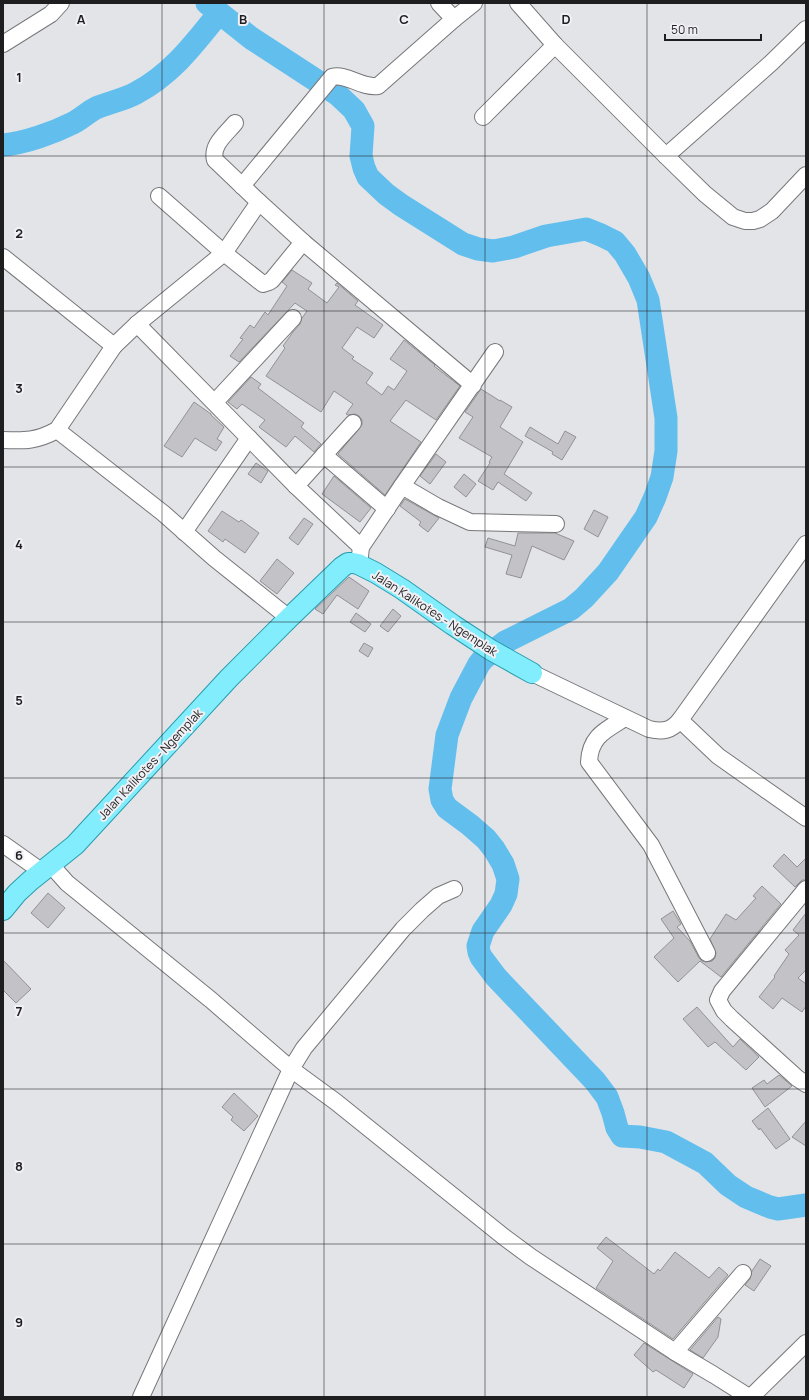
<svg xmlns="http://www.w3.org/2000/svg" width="809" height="1400" font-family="Manrope,sans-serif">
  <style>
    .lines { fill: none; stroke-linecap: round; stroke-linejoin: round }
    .river { stroke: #62bfed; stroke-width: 23 }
    .building { fill: #c3c3c7; stroke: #929296 }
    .minor-casing { stroke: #77777a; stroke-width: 18 }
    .major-casing { stroke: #289daf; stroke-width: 22 }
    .minor { stroke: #fff; stroke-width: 16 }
    .major { stroke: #82edfd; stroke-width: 20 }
    .grid { fill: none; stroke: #1e1e20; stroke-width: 1; stroke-opacity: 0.55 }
    .labels { text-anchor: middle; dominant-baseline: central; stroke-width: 4; stroke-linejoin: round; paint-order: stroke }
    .street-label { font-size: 12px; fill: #1e1e20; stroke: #f1f1f5 }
    .grid-label { font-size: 13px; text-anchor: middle; font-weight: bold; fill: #1e1e20; stroke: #f1f1f5; stroke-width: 4; stroke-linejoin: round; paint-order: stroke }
  </style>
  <rect width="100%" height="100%" fill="#e3e4e8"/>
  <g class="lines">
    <g class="river">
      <path d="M 207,3 L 251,38 L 337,94 L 354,110 L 363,126 L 361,156 L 364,168 L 368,177 L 386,194 L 401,205 L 463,244 L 478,249 L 493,251 L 504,249 L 514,247 L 546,236 L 586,229 L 601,235 L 615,242 L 625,254 L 639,278 L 648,300 L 666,418 L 666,451 L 662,477 L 655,497 L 646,517 L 608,572 L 584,598 L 571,609 L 505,642 L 483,659 L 479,664 L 461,698 L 447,735 L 440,789 L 442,800 L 447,808 L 470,825 L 486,839 L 494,849 L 503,864 L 508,879 L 506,894 L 501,905 L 483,931 L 478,946 L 479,952 L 481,957 L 496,977 L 595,1081 L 607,1097 L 613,1113 L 617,1128 L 622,1136 L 640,1137 L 666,1142 L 705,1163 L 728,1185 L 746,1197 L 770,1207 L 778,1209 L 806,1205"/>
      <path d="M 3,145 C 25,143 53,133 73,123 C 81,119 88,112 96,108 C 109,102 124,100 136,93 C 172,74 194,44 219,13"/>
    </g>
  </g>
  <g class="building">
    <path d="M 292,270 L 312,283 L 308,289 L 327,303 L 339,287 L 335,285 L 337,283 L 358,301 L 355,305 L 383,325 L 374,338 L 357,327 L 342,348 L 354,357 L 352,359 L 373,373 L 366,383 L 382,395 L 388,386 L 394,390 L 407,371 L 390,359 L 404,340 L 435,365 L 434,366 L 460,386 L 436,420 L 406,400 L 390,421 L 421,442 L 385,495 L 338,454 L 362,425 L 362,420 L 359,416 L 355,414 L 348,415 L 346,414 L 353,404 L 334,391 L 321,412 L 266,376 L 285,348 L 283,346 L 293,332 L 300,324 L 302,318 L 307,311 L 295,303 L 239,362 L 230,356 L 243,339 L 240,338 L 250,325 L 254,328 L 265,312 L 268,315 L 287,286 L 282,282 Z"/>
    <path d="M 251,377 L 261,384 L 258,388 L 304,423 L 301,427 L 321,444 L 314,452 L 295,436 L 286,447 L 259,427 L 265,420 L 242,404 L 237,409 L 228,402 Z"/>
    <path d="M 481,389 L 500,401 L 500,400 L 512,407 L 500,427 L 523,442 L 504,474 L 532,493 L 526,501 L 498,482 L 493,490 L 478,481 L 490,463 L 489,462 L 492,457 L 459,438 L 473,417 L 465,412 Z"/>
    <path d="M 194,402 L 211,414 L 211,415 L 224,427 L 217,439 L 222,442 L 216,451 L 195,438 L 182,457 L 164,446 Z"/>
    <path d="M 530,427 L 558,444 L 565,431 L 576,437 L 562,460 L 552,454 L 553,452 L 525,436 Z"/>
    <path d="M 436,454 L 446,462 L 430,484 L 420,476 Z"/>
    <path d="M 256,463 L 268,471 L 261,483 L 248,474 Z"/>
    <path d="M 464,474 L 476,484 L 466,497 L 454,487 Z"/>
    <path d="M 334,476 L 371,508 L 360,522 L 322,494 Z"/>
    <path d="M 405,499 L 439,518 L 428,532 L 419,525 L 421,522 L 400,506 Z"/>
    <path d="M 594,510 L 608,517 L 598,537 L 584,529 Z"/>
    <path d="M 222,511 L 239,522 L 241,520 L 259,533 L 245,553 L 225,539 L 223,542 L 208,531 Z"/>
    <path d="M 304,518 L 313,524 L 298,545 L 289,538 Z"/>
    <path d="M 518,533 L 555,533 L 574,541 L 564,560 L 532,546 L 521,578 L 506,574 L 512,555 L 485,547 L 488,538 L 515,546 Z"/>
    <path d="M 277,559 L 294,573 L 277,594 L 260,581 Z"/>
    <path d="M 349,577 L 369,591 L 358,609 L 337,595 L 323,614 L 315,609 Z"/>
    <path d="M 393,609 L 401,616 L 388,632 L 380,626 Z"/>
    <path d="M 356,613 L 371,624 L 365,632 L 350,622 Z"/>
    <path d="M 364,643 L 373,648 L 368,657 L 359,651 Z"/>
    <path d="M 784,854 L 797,867 L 806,858 L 806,880 L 802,880 L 795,887 L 773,866 Z"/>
    <path d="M 762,886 L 781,904 L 721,977 L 700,961 L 678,982 L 654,957 L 674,938 L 661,919 L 673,911 L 681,924 L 677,927 L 690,941 L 699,958 L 702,961 L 706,962 L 712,961 L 715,958 L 716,953 L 710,939 L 726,914 L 736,920 L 756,898 L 753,896 Z"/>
    <path d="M 48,893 L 65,908 L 48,928 L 31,913 Z"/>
    <path d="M 806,913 L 806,970 L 798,978 L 806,984 L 806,1006 L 802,1012 L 782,998 L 773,1009 L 759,997 L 775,977 L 774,976 L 789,954 L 785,950 L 799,935 L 793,930 Z"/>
    <path d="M 3,960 L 31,989 L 16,1003 L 3,990 Z"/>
    <path d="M 697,1007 L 733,1047 L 740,1039 L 759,1057 L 746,1070 L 715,1042 L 708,1047 L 683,1019 Z"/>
    <path d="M 779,1075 L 792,1086 L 765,1107 L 752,1088 L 764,1080 L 767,1084 Z"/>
    <path d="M 234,1093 L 258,1116 L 244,1131 L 231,1120 L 233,1117 L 222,1107 Z"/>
    <path d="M 768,1108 L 790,1139 L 776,1149 L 760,1128 L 759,1130 L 752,1121 Z"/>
    <path d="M 806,1121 L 806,1146 L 792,1137 Z"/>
    <path d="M 606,1237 L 654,1274 L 658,1269 L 660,1271 L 675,1252 L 709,1278 L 719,1267 L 728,1275 L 673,1339 L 596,1288 L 613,1261 L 597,1248 Z"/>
    <path d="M 760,1259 L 771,1266 L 754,1291 L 745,1285 L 750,1279 L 752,1271 Z"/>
    <path d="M 718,1317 L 721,1319 L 718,1337 L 703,1358 L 690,1350 Z"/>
    <path d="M 644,1343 L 693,1374 L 684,1388 L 656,1370 L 653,1372 L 634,1355 Z"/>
  </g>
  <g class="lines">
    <defs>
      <g id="minor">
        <path d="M 439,3 L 454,19 L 474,3"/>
        <path d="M 518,3 L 555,45 L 666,156 L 705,194 L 733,217 L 745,221 L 753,221 L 760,219 L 772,211 L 806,175"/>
        <path d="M 3,44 L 51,14 L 61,3"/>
        <path d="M 483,117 L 555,45"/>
        <path d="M 235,123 C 226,134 211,145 215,160 L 259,202 L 303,242 L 473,385"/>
        <path d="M 666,156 L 771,63 L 806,29"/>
        <path d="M 242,186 L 332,77 C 346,73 361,88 378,86 L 454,19"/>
        <path d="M 159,196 L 224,253 L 263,284 L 269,282 L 272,280 L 303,242"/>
        <path d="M 3,257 L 114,346"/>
        <path d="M 137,324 L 296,486 L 361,547"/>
        <path d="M 215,402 L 293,318"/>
        <path d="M 57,430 L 163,513 L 214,558 L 289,618"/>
        <path d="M 3,440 C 25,441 37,441 57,430 L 114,346 L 137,324 L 224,253 L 259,202"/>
        <path d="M 324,455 L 387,509"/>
        <path d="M 296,486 L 353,423"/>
        <path d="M 402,486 L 438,507 L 470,522 L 556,524"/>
        <path d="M 184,532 L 249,438"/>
        <path d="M 360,556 L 361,547 L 402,486 L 495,352"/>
        <path d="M 532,673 L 649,729 C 663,732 671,731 680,720 L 806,544"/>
        <path d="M 625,718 C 606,730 590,736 589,762 L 651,845 L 707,953"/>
        <path d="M 680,720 L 718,756 L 806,818"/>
        <path d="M 3,844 L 41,871"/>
        <path d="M 51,865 L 67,883 L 211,1000 L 291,1069 L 336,1102 L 504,1237 L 531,1257 L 675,1352 L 714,1375 L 749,1397"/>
        <path d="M 806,889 L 722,991 L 718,1000 L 724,1011 L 732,1019 L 797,1078 L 806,1084"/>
        <path d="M 675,1352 L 743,1273"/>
        <path d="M 141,1397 L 291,1069 L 304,1048 L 403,929 L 422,910 L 438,896 L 454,889"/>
        <path d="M 751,1397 L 806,1343"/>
      </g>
      <path id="major" d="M 3,910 L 17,893 L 30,881 L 75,845 L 229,678 L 289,618 L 342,567 L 348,563 L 353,563 L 358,564 L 376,573 L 402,589 L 453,625 L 491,650 L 532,673"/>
    </defs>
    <use href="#minor" class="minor-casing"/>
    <use href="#major" class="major-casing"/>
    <use href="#minor" class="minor"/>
    <use href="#major" class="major"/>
  </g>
  <path class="grid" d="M 162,3 L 162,1397M 324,3 L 324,1397M 485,3 L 485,1397M 647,3 L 647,1397M 3,156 L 806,156M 3,311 L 806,311M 3,467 L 806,467M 3,622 L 806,622M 3,778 L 806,778M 3,933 L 806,933M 3,1089 L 806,1089M 3,1244 L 806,1244"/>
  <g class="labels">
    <g class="street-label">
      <text transform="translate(435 613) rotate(33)">Jalan Kalikotes - Ngemplak</text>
      <text transform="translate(150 764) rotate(-47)">Jalan Kalikotes - Ngemplak</text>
    </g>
  </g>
  <g class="grid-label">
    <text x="81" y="24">A</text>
    <text x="243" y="24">B</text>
    <text x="404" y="24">C</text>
    <text x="566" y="24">D</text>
    <text x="19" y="82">1</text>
    <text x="19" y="238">2</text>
    <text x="19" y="393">3</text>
    <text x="19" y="549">4</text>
    <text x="19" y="705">5</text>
    <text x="19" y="860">6</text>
    <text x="19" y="1016">7</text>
    <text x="19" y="1171">8</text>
    <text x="19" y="1327">9</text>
  </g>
  <rect width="809" height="1400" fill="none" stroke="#1e1e20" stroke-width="8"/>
  <path d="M665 34v6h96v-6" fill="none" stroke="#1e1e20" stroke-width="2"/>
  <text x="671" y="34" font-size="12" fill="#1e1e20" stroke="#f1f1f5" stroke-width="3" paint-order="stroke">50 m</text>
</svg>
